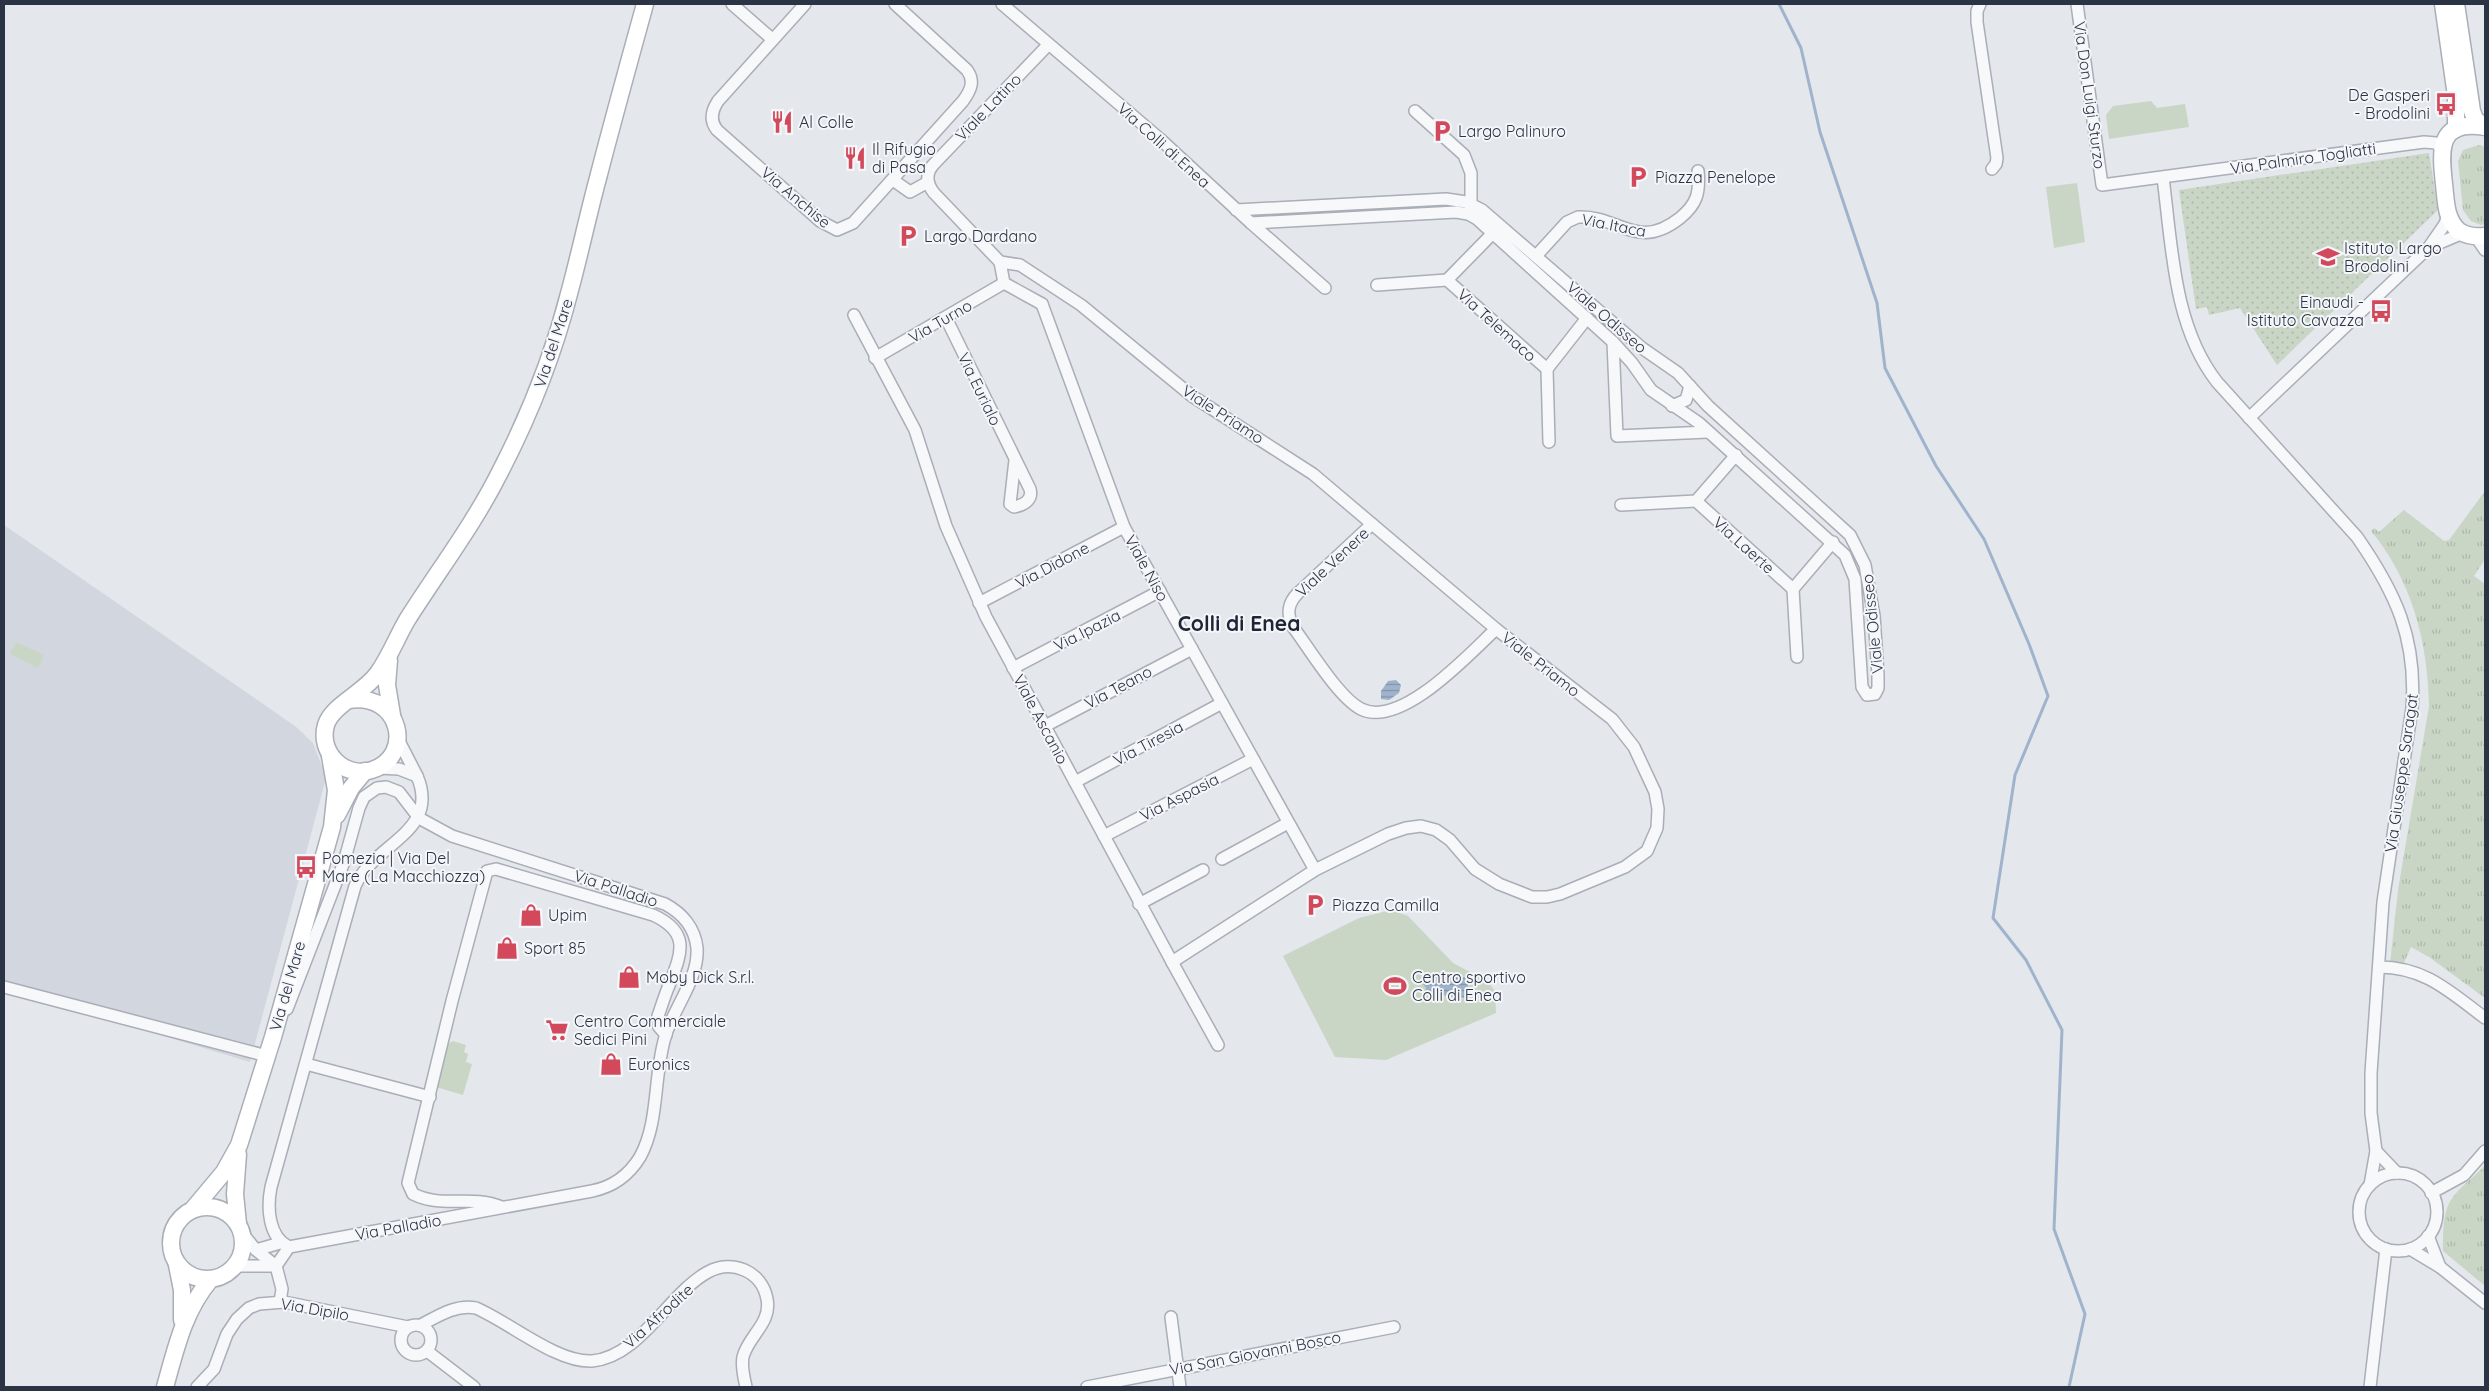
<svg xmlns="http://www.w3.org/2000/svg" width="2489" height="1391" font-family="Quicksand,sans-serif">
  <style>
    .built { fill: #d2d6de }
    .grass { fill: url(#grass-tufts) }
    .park { fill: #c9d6c5 }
    .garden { fill: url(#garden-dots) }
    .water { fill: url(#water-rules) }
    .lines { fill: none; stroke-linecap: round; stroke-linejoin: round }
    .stream { stroke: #9fb4cc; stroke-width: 3 }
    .street-casing { stroke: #a9aeb7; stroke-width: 14 }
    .secondary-casing { stroke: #a9aeb7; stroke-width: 19 }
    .street { stroke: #f7f8fa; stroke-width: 11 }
    .secondary { stroke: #fff; stroke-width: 16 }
    .labels { text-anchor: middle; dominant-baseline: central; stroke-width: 4; stroke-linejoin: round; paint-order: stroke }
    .street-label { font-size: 16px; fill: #2b3445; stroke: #f4f6f9 }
    .poi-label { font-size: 16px; fill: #2b3445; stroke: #f4f6f9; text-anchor: start }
    .district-label { font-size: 21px; font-weight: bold; fill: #1d2536; stroke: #f4f6f9 }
  </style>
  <defs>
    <pattern id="grass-tufts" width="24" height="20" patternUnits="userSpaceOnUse" patternTransform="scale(1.25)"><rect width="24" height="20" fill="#c9d6c5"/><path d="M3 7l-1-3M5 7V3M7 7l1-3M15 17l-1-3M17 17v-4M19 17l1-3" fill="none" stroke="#adb8ab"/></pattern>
    <pattern id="garden-dots" width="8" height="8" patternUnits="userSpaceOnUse" patternTransform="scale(1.25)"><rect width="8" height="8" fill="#c9d6c5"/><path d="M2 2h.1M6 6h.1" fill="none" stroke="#adb8ab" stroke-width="1.8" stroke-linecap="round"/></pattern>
    <pattern id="water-rules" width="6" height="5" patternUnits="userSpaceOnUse" patternTransform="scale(1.25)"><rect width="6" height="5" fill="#9fb4cc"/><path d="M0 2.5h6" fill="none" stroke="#8293a7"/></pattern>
  </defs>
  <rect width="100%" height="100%" fill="#e4e7ec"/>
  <path class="built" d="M 4,525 L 295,726 L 313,743 L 326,778 L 250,1062 L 4,988 Z"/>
  <g class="grass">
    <path d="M 2479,145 L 2485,147 L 2485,224 L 2481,225 L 2471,221 L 2463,210 L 2458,161 L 2463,150 Z"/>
    <path d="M 2485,491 L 2485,559 L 2474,576 L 2485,584 L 2485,998 L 2429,957 L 2411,947 L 2403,965 L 2390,964 L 2398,890 L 2429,706 C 2428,643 2412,580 2371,531 L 2374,528 L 2379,532 L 2404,510 L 2444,541 L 2449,540 Z"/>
    <path d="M 2485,1166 L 2485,1286 L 2443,1251 C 2443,1198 2449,1199 2485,1166 Z"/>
  </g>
  <g class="park">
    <path d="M 2151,101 L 2157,108 L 2185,104 L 2189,127 L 2109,139 L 2106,115 L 2113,106 Z"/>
    <path d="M 2077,183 L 2085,242 L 2054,248 L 2046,187 Z"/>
    <path d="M 16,642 L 44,655 L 38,668 L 10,654 Z"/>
    <path d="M 1391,910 L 1408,916 L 1453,963 L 1487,981 L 1495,991 L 1496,1013 L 1386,1060 L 1335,1057 L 1283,956 L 1359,918 Z"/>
    <path d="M 453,1041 L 466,1045 L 464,1052 L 468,1054 L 466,1062 L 472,1064 L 463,1095 L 436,1087 L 448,1044 Z"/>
  </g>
  <path class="garden" d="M 2429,153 L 2438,210 L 2277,365 L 2240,308 L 2209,315 L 2207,307 L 2196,309 L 2179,190 Z"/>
  <g class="water">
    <path d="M 1396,680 L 1401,685 L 1399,693 L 1389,700 L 1381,699 L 1381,691 L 1388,681 Z"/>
    <path d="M 1428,973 L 1469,978 L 1466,998 L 1425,993 L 1426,988 L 1421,981 L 1427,977 Z"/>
  </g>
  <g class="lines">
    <path class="stream" d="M 1779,4 L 1801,48 L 1820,132 L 1877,303 L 1885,368 L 1936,466 L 1984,539 L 2029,644 L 2048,696 L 2015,775 L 1993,918 L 2026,960 L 2062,1030 L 2054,1229 L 2085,1314 L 2069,1387"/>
    <defs>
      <g id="street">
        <path d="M 732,4 L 772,39"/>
        <path d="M 805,4 L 718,101 C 712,110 709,120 717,130 L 820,221 L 837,230 L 853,223 L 963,101 C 971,90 975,81 967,70 L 895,4"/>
        <path d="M 1002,4 L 1160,139 L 1251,223 L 1325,288"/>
        <path d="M 1980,4 L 1977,11 L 1977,22 L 1997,158 L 1996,164 L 1992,169"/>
        <path d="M 2077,4 L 2102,185 L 2424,142 L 2436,143 L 2441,149"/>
        <path d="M 1415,111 L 1464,155 L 1471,173 L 1471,204"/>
        <path d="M 2163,178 C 2172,245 2173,326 2217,382 L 2357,537 C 2396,593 2417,639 2412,708 L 2383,902 L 2371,1073 L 2371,1113 L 2376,1151 L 2370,1185"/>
        <path d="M 893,180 L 910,192 L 928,182"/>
        <path d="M 1236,210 L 1446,199 L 1466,202 L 1482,210 L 1642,348 L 1678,373 L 1708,406 L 1850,535 L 1865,565 L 1874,616 L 1878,675 L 1878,688 L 1875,694 L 1867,695 L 1862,687 L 1855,579 L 1845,555 L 1699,423 L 1651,390 L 1632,363 L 1613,342 L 1477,219 L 1468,214 L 1456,212 L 1251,223"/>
        <path d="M 2476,237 L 2485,250"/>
        <path d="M 2430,247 L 2463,233"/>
        <path d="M 1536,256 L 1567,222 L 1578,217 C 1619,215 1637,252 1680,218 C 1697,204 1700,193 1698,171"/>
        <path d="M 1000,262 L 934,193 C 927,184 925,174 933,165 L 1048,45"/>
        <path d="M 1000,262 L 1004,283 L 1042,304"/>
        <path d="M 1447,280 L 1547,369 L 1549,442"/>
        <path d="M 1377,285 L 1447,280 L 1493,233"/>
        <path d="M 1042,304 L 1124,527 L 1315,870"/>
        <path d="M 854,315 L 915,430 L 946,526 L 986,617 L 1172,962 L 1315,870 L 1388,834 L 1406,828 L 1421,826 L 1436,830 L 1450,840 L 1475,869 L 1499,884 L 1532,897 L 1547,897 L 1560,894 L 1625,867 L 1647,851 L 1657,828 L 1658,809 L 1655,792 L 1634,747 L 1612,719 L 1496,629 L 1313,474 L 1192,396 L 1081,305 L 1020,265 L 1000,262"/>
        <path d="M 946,318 L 1030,489 C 1033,500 1024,505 1014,507 L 1010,504 L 1015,460"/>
        <path d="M 1613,342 L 1617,436 L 1708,432"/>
        <path d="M 875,358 L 1004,283"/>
        <path d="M 1547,369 L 1587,318"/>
        <path d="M 1672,406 L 1686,400 L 1690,386"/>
        <path d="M 2249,418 L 2429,247 L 2445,224 L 2448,214"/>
        <path d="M 1696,501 L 1793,589"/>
        <path d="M 1621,505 L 1696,501 L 1736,455"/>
        <path d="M 1372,524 L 1298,593 C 1288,603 1286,613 1293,627 C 1309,648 1338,697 1361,709 C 1401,729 1469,654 1496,629"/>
        <path d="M 979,603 L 1124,527"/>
        <path d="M 1797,657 L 1793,589 L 1833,542"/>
        <path d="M 1013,668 L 1160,591"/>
        <path d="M 1045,726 L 1192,649"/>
        <path d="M 378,768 L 399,769 L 417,776 L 398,739"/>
        <path d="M 1075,782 L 1222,703"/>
        <path d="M 1104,836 L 1253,759"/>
        <path d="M 1222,859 L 1288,823"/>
        <path d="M 1139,904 L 1203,870"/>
        <path d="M 1172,962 L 1218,1045"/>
        <path d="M 2379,967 C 2425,967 2450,992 2485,1018"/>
        <path d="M 4,987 L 267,1056"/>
        <path d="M 306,1064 L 430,1097"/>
        <path d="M 2376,1151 L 2397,1173"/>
        <circle cx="2398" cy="1212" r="39"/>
        <path d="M 2431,1193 L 2464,1175 L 2485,1151"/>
        <path d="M 502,1207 C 469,1194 444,1209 413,1194 L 408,1183 L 452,1001 L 487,871 L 496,869 L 653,915 C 690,932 682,952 670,983 C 665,994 662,1005 658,1016 L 659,1027 L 666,1035"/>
        <path d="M 242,1233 L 256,1250 L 276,1266 L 282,1289 L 280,1302"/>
        <path d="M 2428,1236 L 2440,1267"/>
        <path d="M 289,1247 C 268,1237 267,1207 271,1187 L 355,886 C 374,843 441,832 417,776"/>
        <path d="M 2410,1249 L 2440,1267 L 2485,1303"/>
        <path d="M 256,1250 L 280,1243"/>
        <path d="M 236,1266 L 276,1266"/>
        <path d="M 276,1266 L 289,1247 L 592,1191 C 612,1187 629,1175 640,1157 C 660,1121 653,1073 666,1034 C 675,1006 699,978 697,948 C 695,928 682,913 665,904 L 452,836 L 419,818 L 399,792 L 386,787 L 377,788 L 364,797 L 359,808 L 344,862 L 287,1009"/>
        <path d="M 1171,1317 L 1180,1387"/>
        <circle cx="416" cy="1340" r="15"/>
        <path d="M 421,1325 C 438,1316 456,1304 476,1308 C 509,1322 557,1363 592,1361 C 640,1357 669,1293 708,1272 C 732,1259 762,1271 767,1299 C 772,1323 748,1336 743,1357 C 741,1367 744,1377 746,1387"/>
        <path d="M 427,1351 L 474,1387"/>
        <path d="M 197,1387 L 214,1369 L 227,1334 L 237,1319 L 249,1308 L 259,1304 L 284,1302 L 408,1327"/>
        <path d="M 1087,1387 L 1394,1327"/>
        <path d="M 2370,1387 L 2386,1249"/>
      </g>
      <g id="secondary">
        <path d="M 2443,4 L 2456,96 L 2456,129"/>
        <path d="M 2456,4 L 2472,111 L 2475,119 L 2483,126"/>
        <path d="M 2485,127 C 2438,119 2440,149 2444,184 C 2446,200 2445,219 2459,231 C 2467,236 2476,237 2485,236"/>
        <path d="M 389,660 L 387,685 L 392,715"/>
        <path d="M 349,700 C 401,692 415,756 372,770 C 344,779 318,752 326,725 C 332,705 364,693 378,673 C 390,656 397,637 407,620 C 438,571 474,524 500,472 C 530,414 554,353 570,290 C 580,253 588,215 598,178 C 613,120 629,62 645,4"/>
        <path d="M 337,815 L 351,788 L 365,771"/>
        <path d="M 238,1154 L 235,1194 L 238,1224"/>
        <circle cx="207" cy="1243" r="36"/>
        <path d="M 193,1209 L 224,1172 L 239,1145 L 273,1037 L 332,827 L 336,790 L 330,756"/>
        <path d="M 177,1265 L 182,1290 L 182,1320"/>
        <path d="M 165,1387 C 176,1348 184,1311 210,1280"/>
      </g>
    </defs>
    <use href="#street" class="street-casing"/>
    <use href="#secondary" class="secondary-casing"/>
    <use href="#street" class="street"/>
    <use href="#secondary" class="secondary"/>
  </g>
  <defs>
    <symbol id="bus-bare" viewBox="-9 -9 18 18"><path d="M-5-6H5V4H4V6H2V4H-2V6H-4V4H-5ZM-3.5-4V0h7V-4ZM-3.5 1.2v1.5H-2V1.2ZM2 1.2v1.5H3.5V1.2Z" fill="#d1495b" stroke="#f4f6f9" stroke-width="2.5" paint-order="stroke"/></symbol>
    <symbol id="restaurant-bare" viewBox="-9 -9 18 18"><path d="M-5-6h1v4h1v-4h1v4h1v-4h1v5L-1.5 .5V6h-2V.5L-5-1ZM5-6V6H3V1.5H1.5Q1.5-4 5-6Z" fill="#d1495b" stroke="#f4f6f9" stroke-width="2.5" paint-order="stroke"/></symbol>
    <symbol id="parking-bare" viewBox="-9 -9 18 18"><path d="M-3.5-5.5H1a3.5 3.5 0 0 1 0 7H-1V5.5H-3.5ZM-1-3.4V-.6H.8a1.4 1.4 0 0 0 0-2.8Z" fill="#d1495b" stroke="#f4f6f9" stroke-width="2.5" paint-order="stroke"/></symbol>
    <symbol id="school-bare" viewBox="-9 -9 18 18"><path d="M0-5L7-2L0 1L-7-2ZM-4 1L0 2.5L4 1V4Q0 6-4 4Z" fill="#d1495b" stroke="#f4f6f9" stroke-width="2.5" paint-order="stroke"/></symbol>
    <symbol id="shop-bare" viewBox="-9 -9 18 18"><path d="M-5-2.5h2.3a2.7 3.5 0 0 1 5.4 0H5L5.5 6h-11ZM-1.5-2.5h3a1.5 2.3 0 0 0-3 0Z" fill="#d1495b" stroke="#f4f6f9" stroke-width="2.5" paint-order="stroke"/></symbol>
    <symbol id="stadium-bare" viewBox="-9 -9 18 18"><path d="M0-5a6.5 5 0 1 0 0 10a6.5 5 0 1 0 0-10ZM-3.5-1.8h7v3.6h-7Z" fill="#d1495b" stroke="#f4f6f9" stroke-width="2.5" paint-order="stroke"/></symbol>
    <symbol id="supermarket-bare" viewBox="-9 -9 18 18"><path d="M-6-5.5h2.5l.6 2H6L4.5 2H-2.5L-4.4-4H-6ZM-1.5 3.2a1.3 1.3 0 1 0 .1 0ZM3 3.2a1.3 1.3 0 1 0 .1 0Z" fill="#d1495b" stroke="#f4f6f9" stroke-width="2.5" paint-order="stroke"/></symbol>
  </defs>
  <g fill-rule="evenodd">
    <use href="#bus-bare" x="2430" y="88" width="32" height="32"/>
    <use href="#restaurant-bare" x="766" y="106" width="32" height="32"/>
    <use href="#parking-bare" x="1426" y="115" width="32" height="32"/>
    <use href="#restaurant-bare" x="839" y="142" width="32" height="32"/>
    <use href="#parking-bare" x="1622" y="161" width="32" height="32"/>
    <use href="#parking-bare" x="892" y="220" width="32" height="32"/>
    <use href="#school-bare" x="2312" y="241" width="32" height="32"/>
    <use href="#bus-bare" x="2365" y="295" width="32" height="32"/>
    <use href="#bus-bare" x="290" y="851" width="32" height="32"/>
    <use href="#parking-bare" x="1299" y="889" width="32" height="32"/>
    <use href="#shop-bare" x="515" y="899" width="32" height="32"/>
    <use href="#shop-bare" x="491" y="932" width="32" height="32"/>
    <use href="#shop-bare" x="613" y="961" width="32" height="32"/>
    <use href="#stadium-bare" x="1379" y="970" width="32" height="32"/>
    <use href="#supermarket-bare" x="541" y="1014" width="32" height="32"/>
    <use href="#shop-bare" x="595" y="1048" width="32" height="32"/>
  </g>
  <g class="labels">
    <g class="street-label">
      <text transform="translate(2090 95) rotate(82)">Via Don Luigi Sturzo</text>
      <text transform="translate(988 107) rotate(-46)">Viale Latino</text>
      <text transform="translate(1164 145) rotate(42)">Via Colli di Enea</text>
      <text transform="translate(2303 158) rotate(-8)">Via Palmiro Togliatti</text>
      <text transform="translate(796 197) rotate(40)">Via Anchise</text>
      <text transform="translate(1614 225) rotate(11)">Via Itaca</text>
      <text transform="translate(1607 317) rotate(41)">Viale Odisseo</text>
      <text transform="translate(940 321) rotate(-30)">Via Turno</text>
      <text transform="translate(1497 325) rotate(42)">Via Telemaco</text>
      <text transform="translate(553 343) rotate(-72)">Via del Mare</text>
      <text transform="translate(980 389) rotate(64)">Via Eurialo</text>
      <text transform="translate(1223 414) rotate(33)">Viale Priamo</text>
      <text transform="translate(1744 545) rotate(42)">Via Laerte</text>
      <text transform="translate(1332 562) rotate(-43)">Viale Venere</text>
      <text transform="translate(1052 565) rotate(-28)">Via Didone</text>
      <text transform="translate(1147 568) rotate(61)">Viale Niso</text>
      <text transform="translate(1872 624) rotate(-96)">Viale Odisseo</text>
      <text transform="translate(1087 630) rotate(-27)">Via Ipazia</text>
      <text transform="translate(1541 664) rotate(38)">Viale Priamo</text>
      <text transform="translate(1118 687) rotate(-28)">Via Teano</text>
      <text transform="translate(1041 719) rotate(62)">Viale Ascanio</text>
      <text transform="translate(1148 743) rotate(-28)">Via Tiresia</text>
      <text transform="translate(2401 773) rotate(-82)">Via Giuseppe Saragat</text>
      <text transform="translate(1179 797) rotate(-27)">Via Aspasia</text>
      <text transform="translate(616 888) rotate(18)">Via Palladio</text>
      <text transform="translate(287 986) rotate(-74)">Via del Mare</text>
      <text transform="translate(398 1227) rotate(-10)">Via Palladio</text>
      <text transform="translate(315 1309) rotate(10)">Via Dipilo</text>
      <text transform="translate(658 1316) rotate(-42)">Via Afrodite</text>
      <text transform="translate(1255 1353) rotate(-11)">Via San Giovanni Bosco</text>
    </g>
    <g class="poi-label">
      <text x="2430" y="95" text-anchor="end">De Gasperi<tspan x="2430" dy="18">- Brodolini</tspan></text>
      <text x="799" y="122">Al Colle</text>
      <text x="1458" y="131">Largo Palinuro</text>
      <text x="872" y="149">Il Rifugio<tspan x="872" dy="18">di Pasa</tspan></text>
      <text x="1655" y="177">Piazza Penelope</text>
      <text x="924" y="236">Largo Dardano</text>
      <text x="2344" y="248">Istituto Largo<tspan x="2344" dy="18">Brodolini</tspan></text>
      <text x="2364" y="302" text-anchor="end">Einaudi -<tspan x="2364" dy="18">Istituto Cavazza</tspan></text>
      <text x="322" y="858">Pomezia | Via Del<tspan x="322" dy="18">Mare (La Macchiozza)</tspan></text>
      <text x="1332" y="905">Piazza Camilla</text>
      <text x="548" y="915">Upim</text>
      <text x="524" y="948">Sport 85</text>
      <text x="646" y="977">Moby Dick S.r.l.</text>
      <text x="1412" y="977">Centro sportivo<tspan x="1412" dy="18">Colli di Enea</tspan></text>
      <text x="574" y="1021">Centro Commerciale<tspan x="574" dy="18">Sedici Pini</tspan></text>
      <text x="628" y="1064">Euronics</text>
    </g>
    <g class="district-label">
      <text x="1239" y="623">Colli di Enea</text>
    </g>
  </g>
  <rect width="2489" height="1391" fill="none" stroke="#2b3445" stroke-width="10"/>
</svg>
